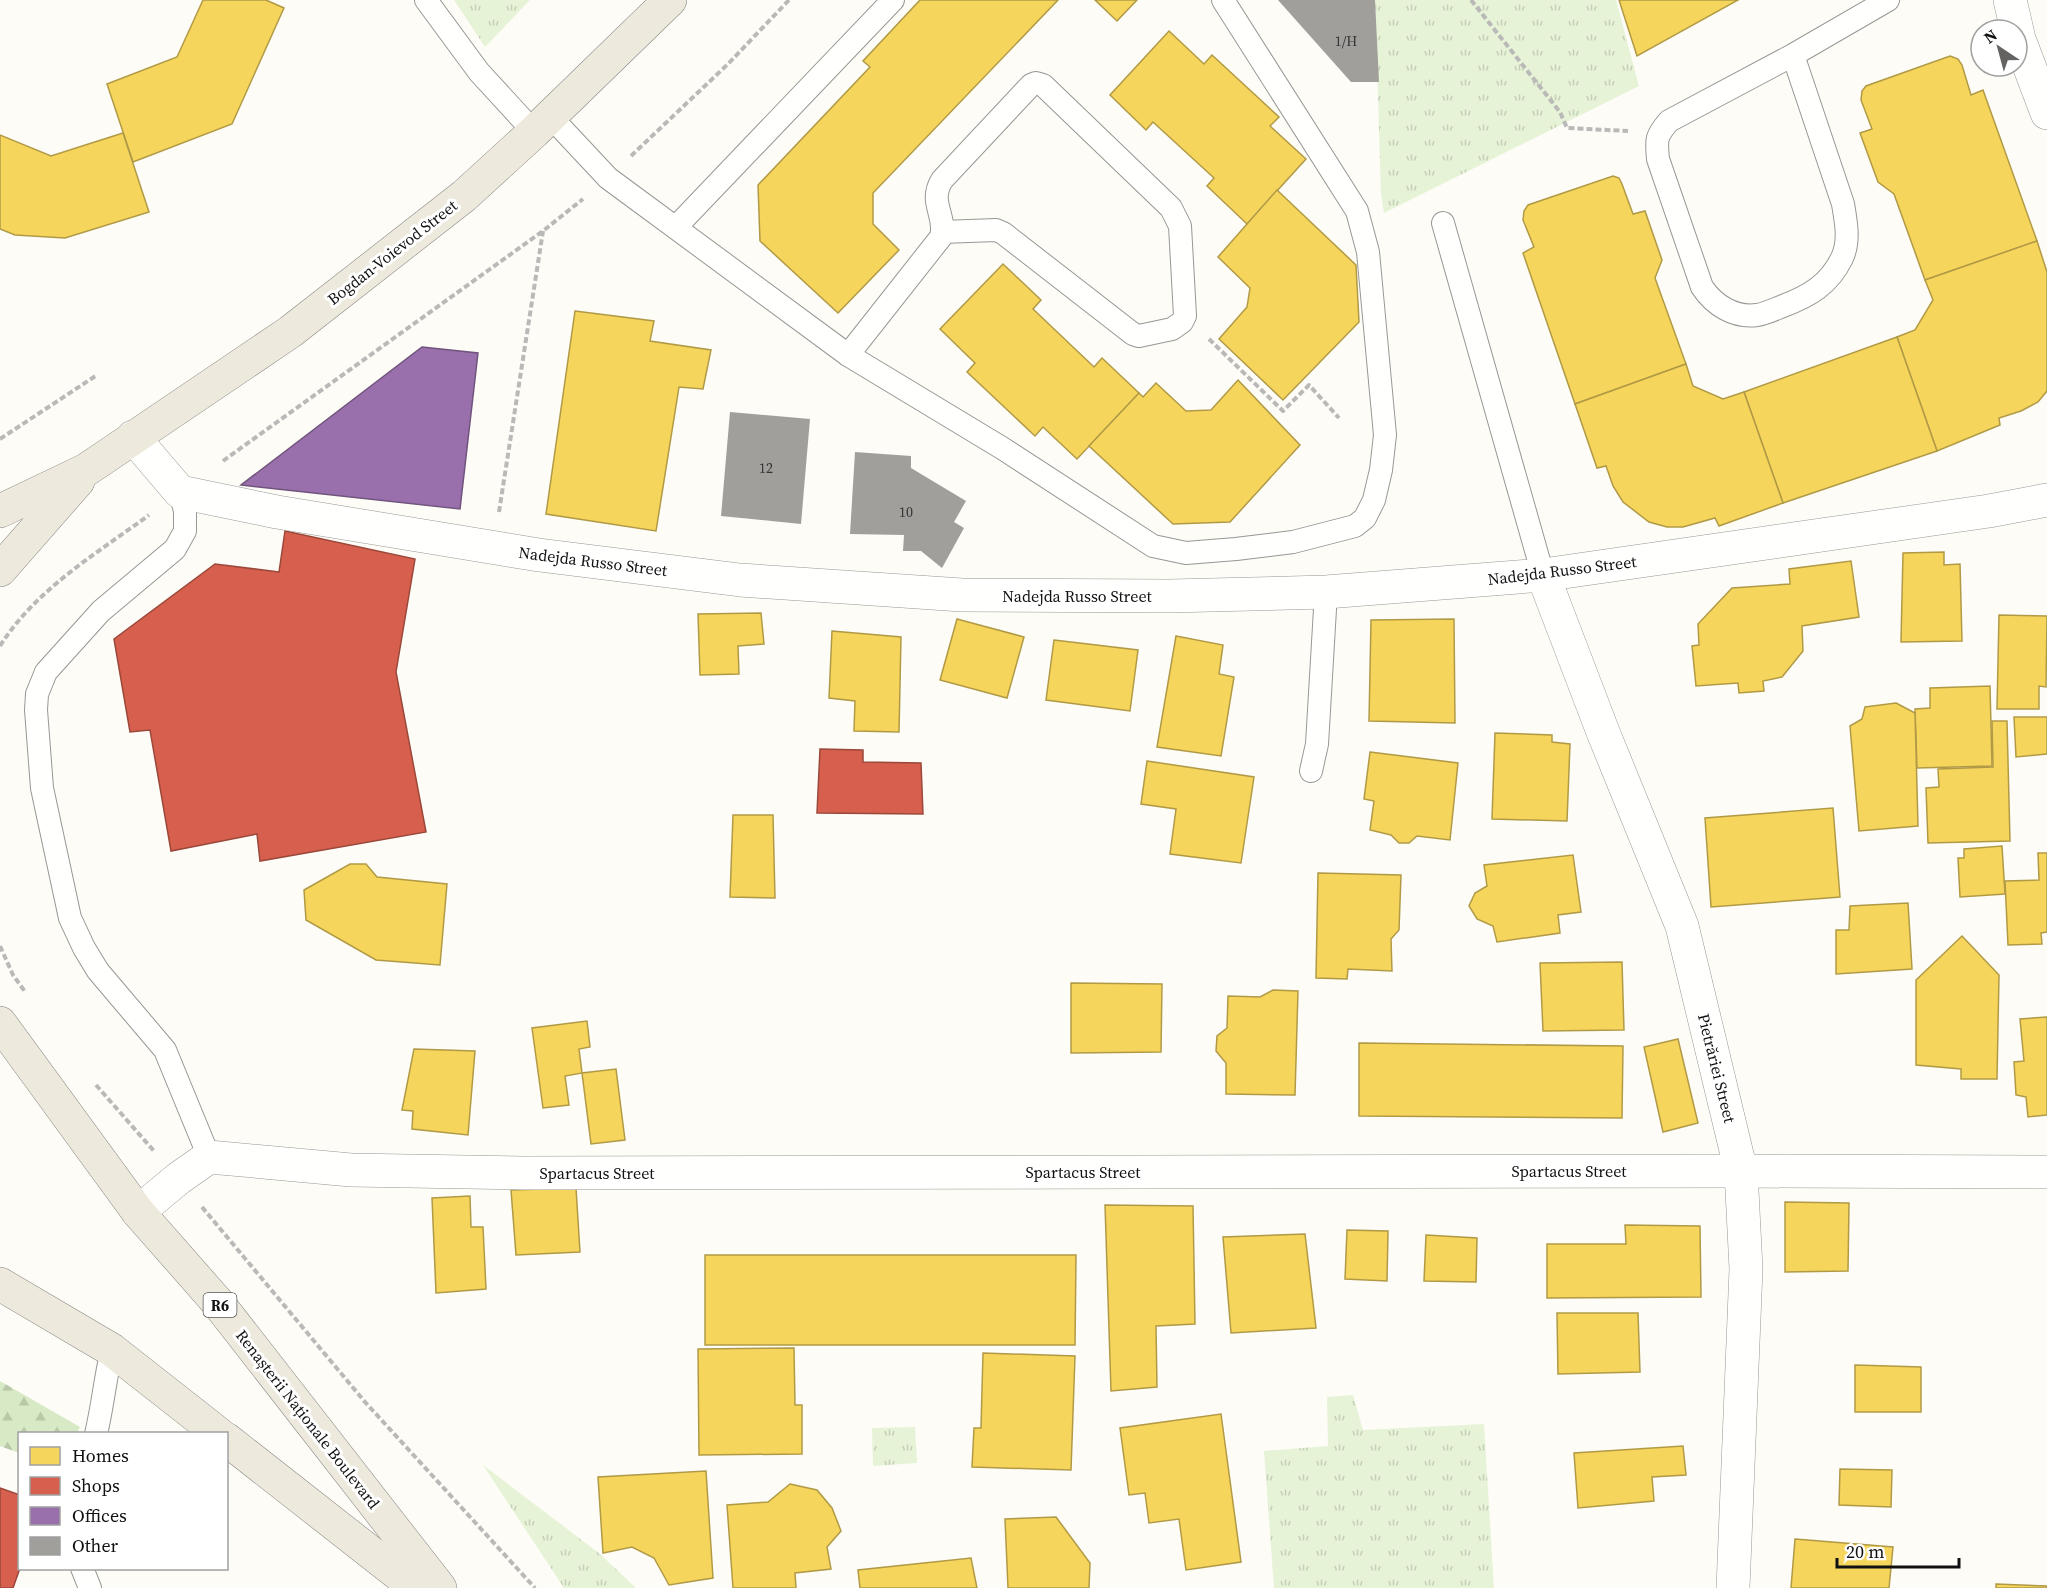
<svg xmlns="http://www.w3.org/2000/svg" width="2047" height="1588" font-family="'Source Serif 4',serif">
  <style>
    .grass { fill: url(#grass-tufts) }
    .forest { fill: url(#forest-firs) }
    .homes { fill: #f6d55c; stroke: #b19a46; stroke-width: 1.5 }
    .shops { fill: #d6604d; stroke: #9b483b; stroke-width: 1.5 }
    .offices { fill: #9970ab; stroke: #70547d; stroke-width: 1.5 }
    .building { fill: #a19f9c }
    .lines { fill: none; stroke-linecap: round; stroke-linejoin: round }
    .lane-casing { stroke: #979795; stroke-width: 24 }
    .street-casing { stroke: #979795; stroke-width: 34 }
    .primary-casing { stroke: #858482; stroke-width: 34 }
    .path { stroke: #b9b9b8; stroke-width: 4; stroke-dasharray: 6 3; stroke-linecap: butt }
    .lane { stroke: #fffffe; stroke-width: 22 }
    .street { stroke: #fffffe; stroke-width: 33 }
    .primary { stroke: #ede9dc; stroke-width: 33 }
    .labels { text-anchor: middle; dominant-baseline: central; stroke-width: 6; stroke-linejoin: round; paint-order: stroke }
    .number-label { font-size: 14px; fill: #353434 }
    .shield { fill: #fff; stroke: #585858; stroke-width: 1.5 }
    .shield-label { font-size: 15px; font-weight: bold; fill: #111 }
    .street-label { font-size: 16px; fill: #111; stroke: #fff }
  </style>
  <defs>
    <pattern id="grass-tufts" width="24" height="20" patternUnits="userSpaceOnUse" patternTransform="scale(1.5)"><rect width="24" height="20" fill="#e7f3d7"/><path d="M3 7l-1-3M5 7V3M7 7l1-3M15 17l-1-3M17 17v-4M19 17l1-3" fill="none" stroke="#c5cfb8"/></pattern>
    <pattern id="forest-firs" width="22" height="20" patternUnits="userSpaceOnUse" patternTransform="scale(1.5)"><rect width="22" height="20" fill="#d8eac5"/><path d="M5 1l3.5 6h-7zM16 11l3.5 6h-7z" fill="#b8c8a8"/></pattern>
  </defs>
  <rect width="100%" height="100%" fill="#fdfcf7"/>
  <g class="grass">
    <path d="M 454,0 L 530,0 L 485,47 Z"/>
    <path d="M 1375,0 L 1616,0 L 1639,86 L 1384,213 L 1381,194 Z"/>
    <path d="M 1353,1395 L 1363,1430 L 1484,1424 L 1494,1588 L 1274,1588 L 1264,1451 L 1328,1446 L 1327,1397 Z"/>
    <path d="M 915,1427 L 917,1463 L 873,1466 L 872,1428 Z"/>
    <path d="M 483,1465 L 600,1554 L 636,1588 L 564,1588 Z"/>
  </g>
  <path class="forest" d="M 0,1381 L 80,1427 L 77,1433 L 20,1434 L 19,1453 L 0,1446 Z"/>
  <g class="homes">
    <path d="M 203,0 L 266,0 L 284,8 L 232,124 L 133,162 L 107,84 L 177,57 Z"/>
    <path d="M 920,0 L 1058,0 L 873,193 L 873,224 L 899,250 L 838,313 L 760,241 L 758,185 L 870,67 L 863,61 Z"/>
    <path d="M 1095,0 L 1137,0 L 1117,21 Z"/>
    <path d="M 1619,0 L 1738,0 L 1637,56 Z"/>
    <path d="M 1169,31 L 1204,64 L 1212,55 L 1279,117 L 1270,126 L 1306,159 L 1247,224 L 1207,186 L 1214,178 L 1153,122 L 1146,130 L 1110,95 Z"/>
    <path d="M 1950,56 L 1958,59 L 1962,65 L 1971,95 L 1983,90 L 2037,241 L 1925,280 L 1894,194 L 1878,182 L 1860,133 L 1872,129 L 1861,100 L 1862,91 L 1866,86 Z"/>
    <path d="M 123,133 L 149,212 L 65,238 L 15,235 L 0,229 L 0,135 L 51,156 Z"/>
    <path d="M 1613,176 L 1619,178 L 1622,184 L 1633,214 L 1645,211 L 1662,260 L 1655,278 L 1686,364 L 1575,404 L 1523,253 L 1534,247 L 1523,220 L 1524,211 L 1528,205 Z"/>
    <path d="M 1277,190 L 1356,265 L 1359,322 L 1283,400 L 1219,339 L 1247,307 L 1250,288 L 1218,257 Z"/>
    <path d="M 2037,241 L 2047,272 L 2047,391 L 2038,402 L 2021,411 L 1999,418 L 2000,425 L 1937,451 L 1897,337 L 1915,330 L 1933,300 L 1925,280 Z"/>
    <path d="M 1003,264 L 1041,300 L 1033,309 L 1094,367 L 1102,358 L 1139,393 L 1077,459 L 1043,427 L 1035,436 L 967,372 L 975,363 L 940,329 Z"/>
    <path d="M 575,311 L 654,321 L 650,341 L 711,350 L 703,389 L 679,387 L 656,531 L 546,514 Z"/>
    <path d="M 1897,337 L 1937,451 L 1783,503 L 1744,392 Z"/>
    <path d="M 1686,364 L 1693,386 L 1723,399 L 1744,392 L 1783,503 L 1719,526 L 1715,518 L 1683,527 L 1667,527 L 1649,522 L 1623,502 L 1613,486 L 1606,466 L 1597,468 L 1575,404 Z"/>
    <path d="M 1238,380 L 1300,445 L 1230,522 L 1173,524 L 1089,446 L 1139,393 L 1143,397 L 1156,383 L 1186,411 L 1211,410 Z"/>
    <path d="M 1944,552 L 1944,565 L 1960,564 L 1962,641 L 1901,642 L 1903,553 Z"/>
    <path d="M 1851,561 L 1859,617 L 1802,626 L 1803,651 L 1782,677 L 1763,681 L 1764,691 L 1739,693 L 1738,683 L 1696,686 L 1692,646 L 1699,645 L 1698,624 L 1732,588 L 1790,584 L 1789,569 Z"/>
    <path d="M 761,613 L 764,644 L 738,646 L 739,674 L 700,675 L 698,614 Z"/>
    <path d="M 1999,615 L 2047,616 L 2046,687 L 2039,686 L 2039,709 L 1997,709 Z"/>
    <path d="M 957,619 L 1024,637 L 1007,698 L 940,680 Z"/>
    <path d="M 1454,619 L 1455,723 L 1369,721 L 1371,620 Z"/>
    <path d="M 832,631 L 901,637 L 899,732 L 854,731 L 855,701 L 829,698 Z"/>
    <path d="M 1176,636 L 1223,645 L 1219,674 L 1234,677 L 1221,756 L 1157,747 Z"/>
    <path d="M 1054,640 L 1138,650 L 1130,711 L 1046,700 Z"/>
    <path d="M 1990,686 L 1992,766 L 1917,768 L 1915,709 L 1930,708 L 1930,688 Z"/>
    <path d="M 1896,703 L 1915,713 L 1918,826 L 1859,831 L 1850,726 L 1862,719 L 1865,707 Z"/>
    <path d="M 2014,717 L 2047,717 L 2047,754 L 2016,757 Z"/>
    <path d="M 1992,721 L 2007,721 L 2010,841 L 1928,843 L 1926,788 L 1939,787 L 1938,769 L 1993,767 Z"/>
    <path d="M 1495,733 L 1552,735 L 1552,742 L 1570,744 L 1567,821 L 1492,819 Z"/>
    <path d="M 1370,752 L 1458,763 L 1450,840 L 1417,836 L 1409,843 L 1399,843 L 1391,835 L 1370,830 L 1374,801 L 1364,799 Z"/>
    <path d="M 1147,761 L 1254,777 L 1241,863 L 1170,854 L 1176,809 L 1141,804 Z"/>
    <path d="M 1833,808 L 1840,897 L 1711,907 L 1705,818 Z"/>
    <path d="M 733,815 L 773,815 L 775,898 L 730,897 Z"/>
    <path d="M 2002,846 L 2005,894 L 1960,897 L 1958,858 L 1964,858 L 1964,849 Z"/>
    <path d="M 2038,853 L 2047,853 L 2047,932 L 2041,933 L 2042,944 L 2008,945 L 2005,881 L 2039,880 Z"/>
    <path d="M 1573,855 L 1581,912 L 1558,915 L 1560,933 L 1497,942 L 1493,926 L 1477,919 L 1469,906 L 1475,893 L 1487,886 L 1484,865 Z"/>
    <path d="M 350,864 L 366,864 L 377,877 L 447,884 L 440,965 L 376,960 L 306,920 L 304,890 Z"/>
    <path d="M 1318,873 L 1401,875 L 1399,930 L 1391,939 L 1392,971 L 1348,969 L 1347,979 L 1316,978 Z"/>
    <path d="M 1908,903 L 1912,969 L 1836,974 L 1836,930 L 1849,930 L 1850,906 Z"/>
    <path d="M 1962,936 L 1999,975 L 1997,1079 L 1961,1079 L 1961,1069 L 1916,1065 L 1916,980 Z"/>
    <path d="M 1622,962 L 1624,1030 L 1543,1031 L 1540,963 Z"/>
    <path d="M 1071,983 L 1162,984 L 1161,1052 L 1071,1053 Z"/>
    <path d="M 1273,990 L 1298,991 L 1295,1095 L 1226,1094 L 1226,1063 L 1216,1051 L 1217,1036 L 1227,1028 L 1228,996 L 1260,997 Z"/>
    <path d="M 2047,1017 L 2047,1115 L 2028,1117 L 2026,1097 L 2016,1095 L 2014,1062 L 2024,1061 L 2020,1019 Z"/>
    <path d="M 587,1021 L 590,1047 L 579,1049 L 582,1073 L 565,1076 L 569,1105 L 543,1108 L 532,1028 Z"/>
    <path d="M 1678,1039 L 1698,1123 L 1663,1132 L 1644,1047 Z"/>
    <path d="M 1359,1043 L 1623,1046 L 1622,1118 L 1359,1116 Z"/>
    <path d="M 414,1049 L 475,1051 L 468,1135 L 412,1129 L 413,1111 L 402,1110 Z"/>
    <path d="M 616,1069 L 625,1140 L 591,1144 L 582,1073 Z"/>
    <path d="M 576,1188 L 580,1252 L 516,1255 L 511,1190 Z"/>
    <path d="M 470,1196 L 471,1227 L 483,1227 L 486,1289 L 436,1293 L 432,1198 Z"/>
    <path d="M 1785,1202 L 1849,1203 L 1848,1271 L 1785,1272 Z"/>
    <path d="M 1105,1205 L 1193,1206 L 1195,1324 L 1156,1326 L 1157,1387 L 1111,1391 Z"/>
    <path d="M 1625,1225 L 1700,1226 L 1701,1297 L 1547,1298 L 1547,1244 L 1626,1244 Z"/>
    <path d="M 1347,1230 L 1388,1231 L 1387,1281 L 1345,1279 Z"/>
    <path d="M 1305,1234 L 1316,1328 L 1231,1333 L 1223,1237 Z"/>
    <path d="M 1426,1235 L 1477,1238 L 1476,1282 L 1424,1281 Z"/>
    <path d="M 705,1255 L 1076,1255 L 1075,1345 L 705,1345 Z"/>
    <path d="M 1557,1313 L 1638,1313 L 1640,1372 L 1558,1374 Z"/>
    <path d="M 794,1348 L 795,1405 L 802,1405 L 802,1454 L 699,1455 L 698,1349 Z"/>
    <path d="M 983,1353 L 1075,1356 L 1071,1470 L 972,1467 L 974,1428 L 981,1428 Z"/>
    <path d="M 1855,1365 L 1921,1367 L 1921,1412 L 1855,1412 Z"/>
    <path d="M 1221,1414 L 1241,1562 L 1186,1570 L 1179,1519 L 1149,1523 L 1145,1493 L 1129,1495 L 1120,1428 Z"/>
    <path d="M 1683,1446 L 1686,1475 L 1652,1477 L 1654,1501 L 1578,1508 L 1574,1453 Z"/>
    <path d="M 1840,1469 L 1892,1470 L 1891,1507 L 1839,1505 Z"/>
    <path d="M 706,1471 L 713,1578 L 669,1585 L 654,1558 L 632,1547 L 603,1553 L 598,1477 Z"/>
    <path d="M 790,1484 L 817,1490 L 832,1508 L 841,1531 L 827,1547 L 831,1569 L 795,1573 L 796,1588 L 733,1588 L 727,1505 L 768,1502 Z"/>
    <path d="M 1056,1517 L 1090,1563 L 1089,1588 L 1008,1588 L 1005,1519 Z"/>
    <path d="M 1795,1539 L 1893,1547 L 1889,1588 L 1791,1588 Z"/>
    <path d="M 971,1558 L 977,1588 L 860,1588 L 858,1570 Z"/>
    <path d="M 1996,1584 L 2047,1586 L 2047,1588 L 1996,1588 Z"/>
  </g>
  <g class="shops">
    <path d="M 285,531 L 415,559 L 396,672 L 426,832 L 260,861 L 257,834 L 171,851 L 150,730 L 130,732 L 114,639 L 215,564 L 279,572 Z"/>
    <path d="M 820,749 L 863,750 L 863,762 L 921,763 L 923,814 L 817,813 Z"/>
    <path d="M 0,1488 L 20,1495 L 20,1568 L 13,1588 L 0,1588 Z"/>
  </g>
  <path class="offices" d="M 422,347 L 478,353 L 460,509 L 241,485 Z"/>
  <g class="building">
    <path d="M 1278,0 L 1375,0 L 1379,82 L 1351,82 Z"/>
    <path d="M 730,412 L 810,419 L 801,524 L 721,516 Z"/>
    <path d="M 855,452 L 911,456 L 911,468 L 966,501 L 954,522 L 964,528 L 942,568 L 921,551 L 903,551 L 904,535 L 850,534 Z"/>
  </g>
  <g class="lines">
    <defs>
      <g id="lane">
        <path d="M 426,0 L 479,72 L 534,132"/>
        <path d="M 1793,55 L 1843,204 C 1846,222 1850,241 1842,258 C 1829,285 1809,296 1783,306 C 1775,309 1765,314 1757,315 C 1734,318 1714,305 1702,287 L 1658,159 C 1656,139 1656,136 1669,121 L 1793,55 L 1888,0"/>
        <path d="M 550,116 L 608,178 L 848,355 L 1002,448 L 1153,546 L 1186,553 L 1236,549 L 1293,542 L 1355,526 L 1365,518 L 1374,500 L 1381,470 L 1385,435 L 1368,252 L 1357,211 L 1223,0"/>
        <path d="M 1443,223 L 1543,575"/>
        <path d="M 676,227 L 893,0"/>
        <path d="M 848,355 L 941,237 C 947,215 928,203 942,180 L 1031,85 L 1036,83 L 1043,85 L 1171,208 L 1180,226 L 1185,316 L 1182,322 L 1172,329 L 1139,336 L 1133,334 L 1003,233 L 996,230 L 942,232"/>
        <path d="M 180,492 L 185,511 L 185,531 L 175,549 L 101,611 L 46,672 L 37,694 L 36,710 L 42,788 L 70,918 L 84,948 L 98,971 L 165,1050 L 209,1157"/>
        <path d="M 1311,771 L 1317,744 L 1326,592"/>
        <path d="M 96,1434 C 103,1405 105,1378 112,1350"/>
        <path d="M 82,1568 L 90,1588"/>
      </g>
      <g id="street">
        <path d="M 2010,0 L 2019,39 L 2047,113"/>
        <path d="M 133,437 L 180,492 L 277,512 L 539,555 L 740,580 L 962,595 L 1170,596 L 1326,592 L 1543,575 L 1989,511 L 2047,500"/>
        <path d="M 1543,575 L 1603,732 L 1682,926 L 1741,1171 L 1746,1269 L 1733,1588"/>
        <path d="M 138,1212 L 179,1178 L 209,1157 L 351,1170 L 523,1173 L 1741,1171 L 2047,1172"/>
      </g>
      <g id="primary">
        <path d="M 0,511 L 86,470 L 290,332 L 464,196 L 534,132 L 670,0"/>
        <path d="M 0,570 L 78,481"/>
        <path d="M 0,1023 L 138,1212 L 218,1303 L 440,1588"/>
        <path d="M 0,1284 L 112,1350 L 219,1434"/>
        <path d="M 226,1439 L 416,1588"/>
      </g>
    </defs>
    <use href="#lane" class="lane-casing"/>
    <use href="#street" class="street-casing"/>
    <use href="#primary" class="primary-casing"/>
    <g class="path">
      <path d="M 1471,0 L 1560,112 L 1567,128 L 1628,131"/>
      <path d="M 631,156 L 728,64 L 789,0"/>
      <path d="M 1209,339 L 1283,411 L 1309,385 L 1339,418"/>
      <path d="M 0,439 L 97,375"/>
      <path d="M 223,461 L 543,231 L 583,199"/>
      <path d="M 499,512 L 543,231"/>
      <path d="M 0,646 C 36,589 96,554 149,515"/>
      <path d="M 0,946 L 13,975 L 26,993"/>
      <path d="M 96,1085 L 154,1151"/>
      <path d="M 202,1207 L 365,1402 L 535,1588"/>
    </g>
    <use href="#lane" class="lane"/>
    <use href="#street" class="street"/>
    <use href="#primary" class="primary"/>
  </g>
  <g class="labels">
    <g class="number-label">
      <text x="1346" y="41">1/H</text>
      <text x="766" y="468">12</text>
      <text x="906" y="512">10</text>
    </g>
    <rect class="shield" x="203.5" y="1293" width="33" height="24" rx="4.5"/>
    <g class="shield-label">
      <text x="220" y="1305">R6</text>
    </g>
    <g class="street-label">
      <text transform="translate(392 252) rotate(-38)">Bogdan-Voievod Street</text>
      <text transform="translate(593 561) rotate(7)">Nadejda Russo Street</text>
      <text transform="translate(1562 570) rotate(-7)">Nadejda Russo Street</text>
      <text x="1077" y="596">Nadejda Russo Street</text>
      <text transform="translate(1717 1068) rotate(76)">Pietrăriei Street</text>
      <text x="1569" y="1171">Spartacus Street</text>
      <text x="1083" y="1172">Spartacus Street</text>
      <text x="597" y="1173">Spartacus Street</text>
      <text transform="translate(308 1419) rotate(52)">Renașterii Naționale Boulevard</text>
    </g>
  </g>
  <rect x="18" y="1432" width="210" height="138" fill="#ffffff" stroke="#a0a0a0" stroke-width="1.5"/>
  <rect x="30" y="1447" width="30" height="18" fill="#f6d55c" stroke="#a0a0a0" stroke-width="1.5"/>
  <text x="72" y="1462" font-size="18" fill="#111111">Homes</text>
  <rect x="30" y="1477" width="30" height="18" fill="#d6604d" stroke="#a0a0a0" stroke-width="1.5"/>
  <text x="72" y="1492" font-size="18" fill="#111111">Shops</text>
  <rect x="30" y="1507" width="30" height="18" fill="#9970ab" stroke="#a0a0a0" stroke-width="1.5"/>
  <text x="72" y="1522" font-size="18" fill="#111111">Offices</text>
  <rect x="30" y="1537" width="30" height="18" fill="#a19f9c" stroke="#a0a0a0" stroke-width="1.5"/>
  <text x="72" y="1552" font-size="18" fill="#111111">Other</text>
  <g transform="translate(1999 48) rotate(324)"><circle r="28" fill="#ffffff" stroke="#a0a0a0" stroke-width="1.5"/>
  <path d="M0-4.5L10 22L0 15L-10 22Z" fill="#646362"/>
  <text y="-9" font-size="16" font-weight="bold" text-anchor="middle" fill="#111111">N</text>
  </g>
  <path d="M1837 1558v9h122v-9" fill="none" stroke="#111111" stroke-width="3"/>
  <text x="1846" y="1558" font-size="18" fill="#111111" stroke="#ffffff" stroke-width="4.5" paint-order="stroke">20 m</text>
</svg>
